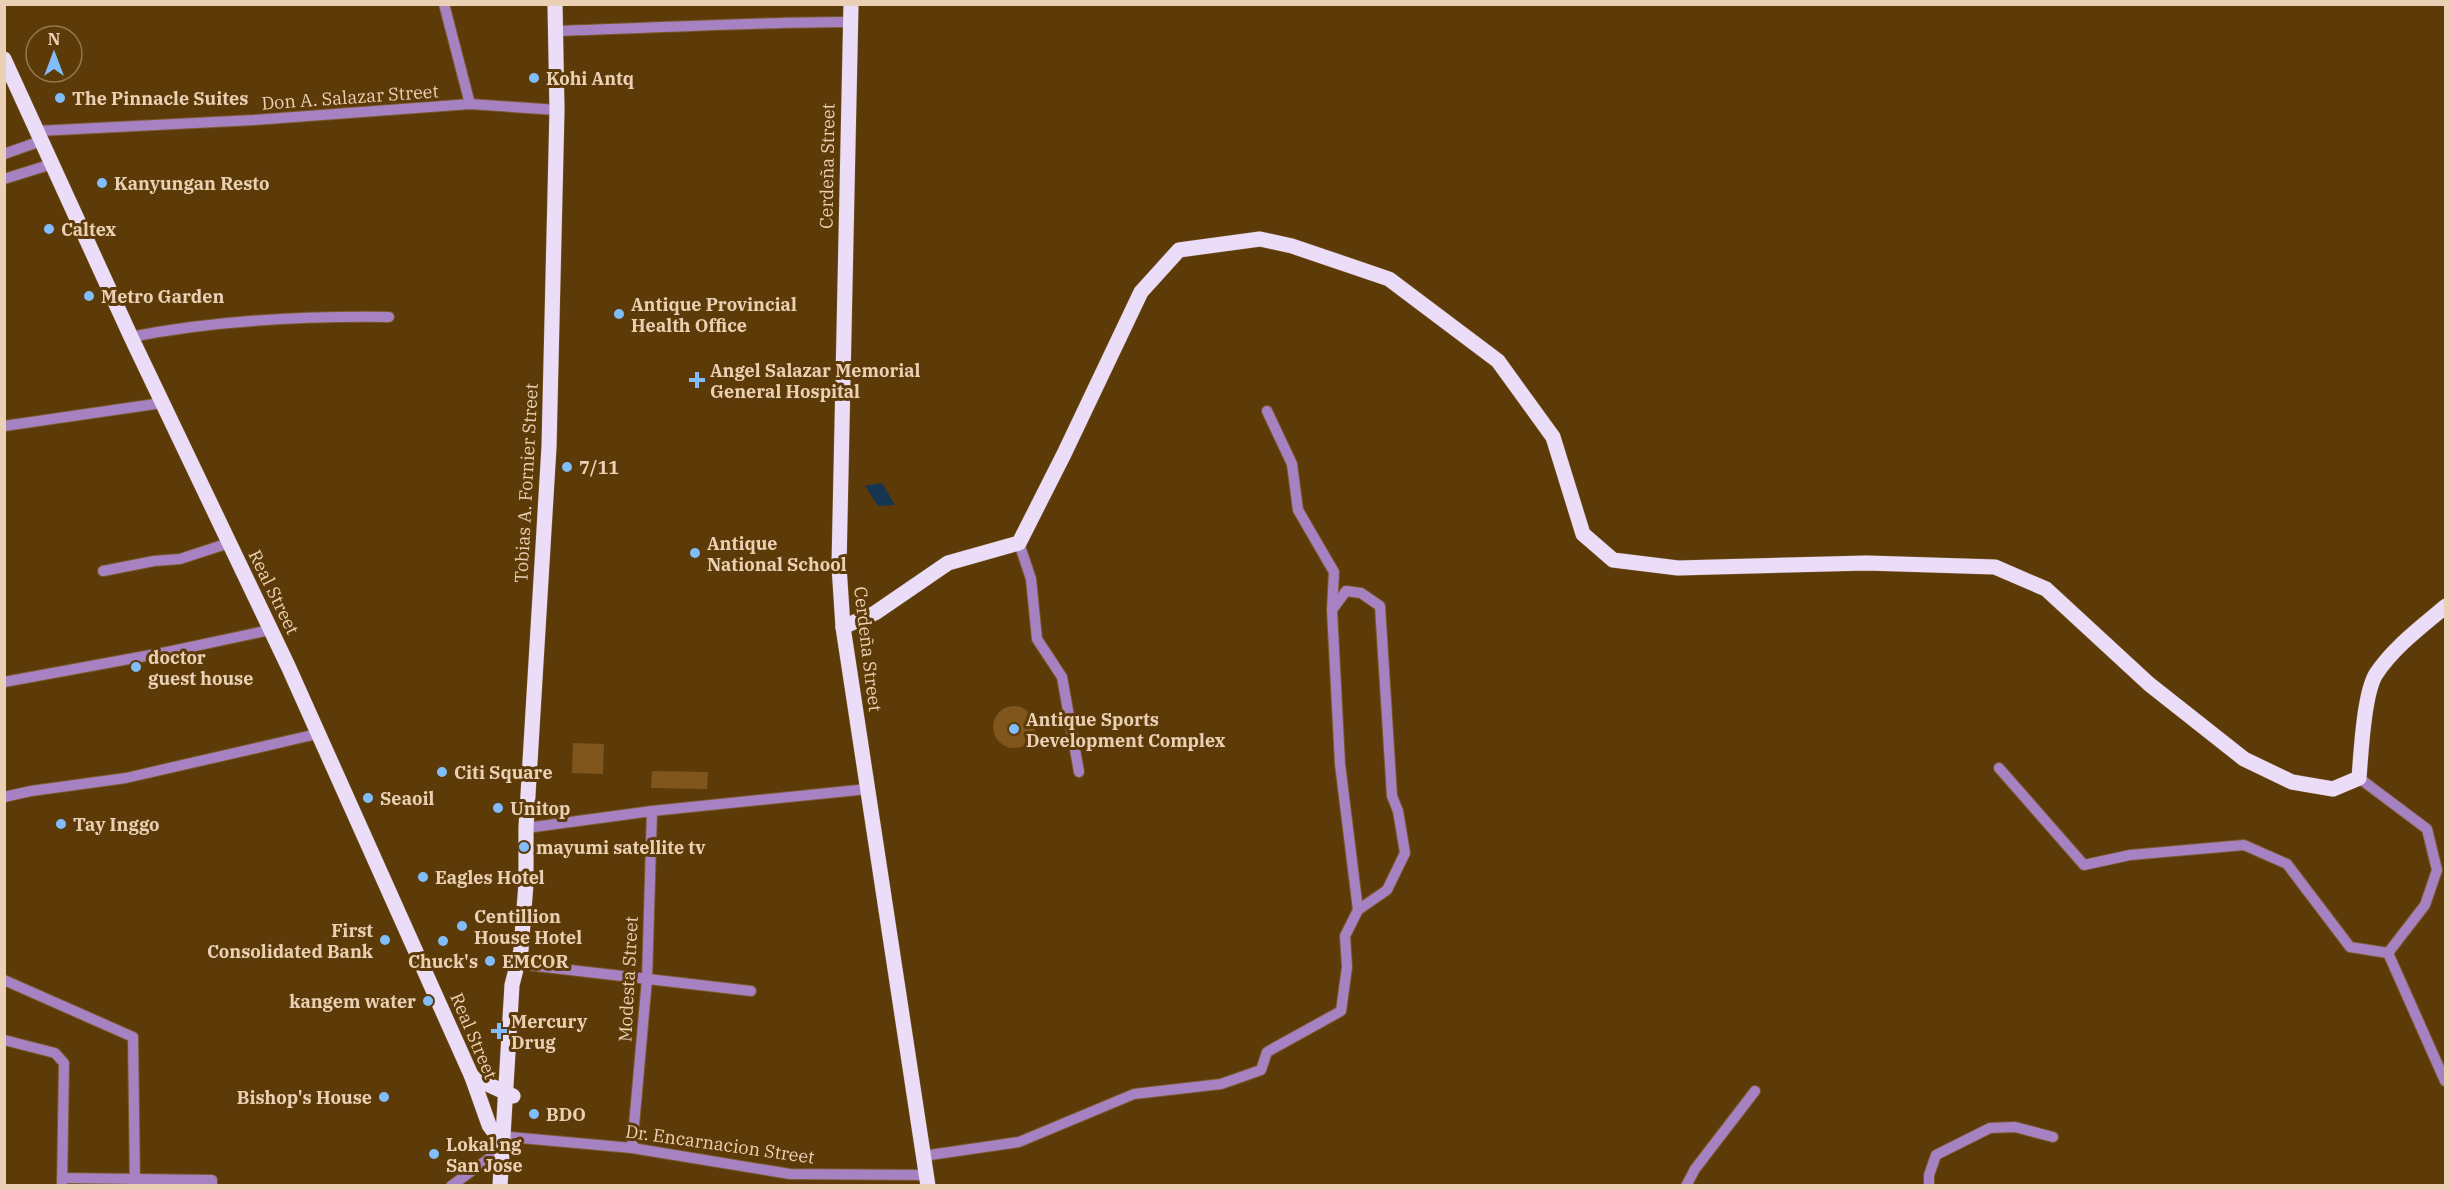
<svg xmlns="http://www.w3.org/2000/svg" width="2450" height="1190" font-family="'IBM Plex Serif',serif">
  <style>
    .green { fill: #81561d }
    .water { fill: #163553 }
    .lines { fill: none; stroke-linecap: round; stroke-linejoin: round }
    .minor-casing { stroke: #79592b; stroke-width: 12 }
    .major-casing { stroke: #79592b; stroke-width: 16 }
    .minor { stroke: #a782c2; stroke-width: 10 }
    .major { stroke: #ebddf7; stroke-width: 15 }
    .poi-dot { fill: #81bdfa; stroke: #5d3b09; stroke-width: 2 }
    .labels { text-anchor: middle; dominant-baseline: central; stroke-width: 6; stroke-linejoin: round; paint-order: stroke }
    .poi-label { font-size: 18px; font-weight: bold; fill: #ead0b4; stroke: #5d3b09; text-anchor: start }
    .street-label { font-size: 18px; fill: #ead0b4; stroke: #5d3b09 }
  </style>
  <rect width="100%" height="100%" fill="#5d3b09"/>
  <g class="green">
    <circle cx="1014" cy="727" r="21"/>
    <path d="M 573,743 L 604,744 L 603,774 L 572,773 Z"/>
    <path d="M 652,771 L 708,772 L 707,789 L 651,788 Z"/>
  </g>
  <path class="water" d="M 882,483 L 895,505 L 878,506 L 865,486 Z"/>
  <g class="lines">
    <defs>
      <g id="minor">
        <path d="M 444,4 L 470,104"/>
        <path d="M 557,31 C 655,28 752,22 850,22"/>
        <path d="M 37,131 L 254,120 L 470,104 L 557,110"/>
        <path d="M 4,154 L 41,141"/>
        <path d="M 4,179 L 52,164"/>
        <path d="M 131,337 C 215,320 303,316 389,317"/>
        <path d="M 4,426 L 162,403"/>
        <path d="M 1019,543 L 1031,579 L 1037,639 L 1062,677 L 1079,772"/>
        <path d="M 103,571 L 154,561 L 180,559 L 229,543"/>
        <path d="M 1332,610 L 1346,591 L 1361,593 L 1380,606 L 1392,796 L 1398,811 L 1405,853 L 1387,890 L 1358,910"/>
        <path d="M 4,682 L 167,652 L 270,630"/>
        <path d="M 1999,768 L 2084,865 L 2130,855 L 2244,845 L 2287,864 L 2350,947 L 2388,953 L 2425,905 L 2437,870 L 2427,829 L 2359,778"/>
        <path d="M 4,797 L 31,791 L 126,778 L 317,734"/>
        <path d="M 526,828 L 652,811 L 868,789"/>
        <path d="M 2388,953 L 2445,1081"/>
        <path d="M 519,964 L 751,991"/>
        <path d="M 4,980 L 133,1037 L 135,1186"/>
        <path d="M 4,1040 L 55,1053 L 64,1063 L 62,1186"/>
        <path d="M 510,1137 L 632,1148 L 790,1174 L 926,1175"/>
        <path d="M 632,1148 L 647,979 L 652,811"/>
        <path d="M 923,1156 L 1019,1142 L 1134,1094 L 1221,1084 L 1261,1070 L 1267,1052 L 1341,1011 L 1347,967 L 1345,936 L 1358,910 L 1340,764 L 1332,610 L 1334,572 L 1298,510 L 1292,464 L 1267,411"/>
        <path d="M 62,1178 L 212,1180 L 212,1186"/>
        <path d="M 451,1186 L 502,1149"/>
        <path d="M 1686,1186 L 1695,1169 L 1755,1091"/>
        <path d="M 1929,1186 L 1929,1175 L 1936,1155 L 1990,1128 L 2015,1127 L 2053,1137"/>
      </g>
      <g id="major">
        <path d="M 851,4 L 839,566 L 843,627 L 928,1186"/>
        <path d="M 4,59 L 131,337 L 288,666 L 472,1077 L 489,1125 L 503,1144"/>
        <path d="M 843,627 L 875,613 L 948,563 L 1019,543 L 1064,454 L 1141,292 L 1179,250 L 1260,239 L 1292,246 L 1389,279 L 1498,361 L 1553,437 L 1583,534 L 1613,560 L 1678,568 L 1867,563 L 1995,567 L 2046,589 L 2149,684 L 2244,759 L 2292,782 L 2333,789 L 2359,778 C 2361,753 2364,693 2376,674 C 2394,647 2421,627 2446,606"/>
        <path d="M 472,1077 L 513,1096"/>
        <path d="M 500,1186 L 512,985 L 521,950 L 526,883 L 526,828 L 549,447 L 557,110 L 555,4"/>
      </g>
    </defs>
    <use href="#minor" class="minor-casing"/>
    <use href="#major" class="major-casing"/>
    <use href="#minor" class="minor"/>
    <use href="#major" class="major"/>
  </g>
  <g class="poi-dot">
    <circle cx="534" cy="78" r="6"/>
    <circle cx="60" cy="98" r="6"/>
    <circle cx="102" cy="183" r="6"/>
    <circle cx="49" cy="229" r="6"/>
    <circle cx="89" cy="296" r="6"/>
    <circle cx="619" cy="314" r="6"/>
    <path d="M694 371h6v6h6v6h-6v6h-6v-6h-6v-6h6z"/>
    <circle cx="567" cy="467" r="6"/>
    <circle cx="695" cy="553" r="6"/>
    <circle cx="136" cy="667" r="6"/>
    <circle cx="1014" cy="729" r="6"/>
    <circle cx="442" cy="772" r="6"/>
    <circle cx="368" cy="798" r="6"/>
    <circle cx="498" cy="808" r="6"/>
    <circle cx="61" cy="824" r="6"/>
    <circle cx="524" cy="847" r="6"/>
    <circle cx="423" cy="877" r="6"/>
    <circle cx="462" cy="926" r="6"/>
    <circle cx="385" cy="940" r="6"/>
    <circle cx="443" cy="941" r="6"/>
    <circle cx="490" cy="961" r="6"/>
    <circle cx="428" cy="1001" r="6"/>
    <path d="M496 1022h6v6h6v6h-6v6h-6v-6h-6v-6h6z"/>
    <circle cx="384" cy="1097" r="6"/>
    <circle cx="534" cy="1114" r="6"/>
    <circle cx="434" cy="1154" r="6"/>
  </g>
  <g class="labels">
    <g class="poi-label">
      <text x="546" y="78">Kohi Antq</text>
      <text x="72" y="98">The Pinnacle Suites</text>
      <text x="114" y="183">Kanyungan Resto</text>
      <text x="61" y="229">Caltex</text>
      <text x="101" y="296">Metro Garden</text>
      <text x="631" y="304">Antique Provincial<tspan x="631" dy="21">Health Office</tspan></text>
      <text x="710" y="370">Angel Salazar Memorial<tspan x="710" dy="21">General Hospital</tspan></text>
      <text x="579" y="467">7/11</text>
      <text x="707" y="543">Antique<tspan x="707" dy="21">National School</tspan></text>
      <text x="148" y="657">doctor<tspan x="148" dy="21">guest house</tspan></text>
      <text x="1026" y="719">Antique Sports<tspan x="1026" dy="21">Development Complex</tspan></text>
      <text x="454" y="772">Citi Square</text>
      <text x="380" y="798">Seaoil</text>
      <text x="510" y="808">Unitop</text>
      <text x="73" y="824">Tay Inggo</text>
      <text x="536" y="847">mayumi satellite tv</text>
      <text x="435" y="877">Eagles Hotel</text>
      <text x="474" y="916">Centillion<tspan x="474" dy="21">House Hotel</tspan></text>
      <text x="373" y="930" text-anchor="end">First<tspan x="373" dy="21">Consolidated Bank</tspan></text>
      <text x="443" y="961" text-anchor="middle">Chuck's</text>
      <text x="502" y="961">EMCOR</text>
      <text x="416" y="1001" text-anchor="end">kangem water</text>
      <text x="511" y="1021">Mercury<tspan x="511" dy="21">Drug</tspan></text>
      <text x="372" y="1097" text-anchor="end">Bishop's House</text>
      <text x="546" y="1114">BDO</text>
      <text x="446" y="1144">Lokal ng<tspan x="446" dy="21">San Jose</tspan></text>
    </g>
    <g class="street-label">
      <text transform="translate(350 97) rotate(-4)">Don A. Salazar Street</text>
      <text transform="translate(827 166) rotate(-89)">Cerdeña Street</text>
      <text transform="translate(526 483) rotate(-87)">Tobias A. Fornier Street</text>
      <text transform="translate(274 592) rotate(64)">Real Street</text>
      <text transform="translate(868 649) rotate(83)">Cerdeña Street</text>
      <text transform="translate(628 979) rotate(-87)">Modesta Street</text>
      <text transform="translate(474 1036) rotate(67)">Real Street</text>
      <text transform="translate(720 1144) rotate(8)">Dr. Encarnacion Street</text>
    </g>
  </g>
  <rect width="2450" height="1190" fill="none" stroke="#ead0b4" stroke-width="12"/>
  <g transform="translate(54 54)"><circle r="28" fill="#5d3b09" stroke="#95774d" stroke-width="1.5"/>
  <path d="M0-4.5L10 22L0 15L-10 22Z" fill="#81bdfa"/>
  <text y="-9" font-size="16" font-weight="bold" text-anchor="middle" fill="#ead0b4">N</text>
  </g>
</svg>
